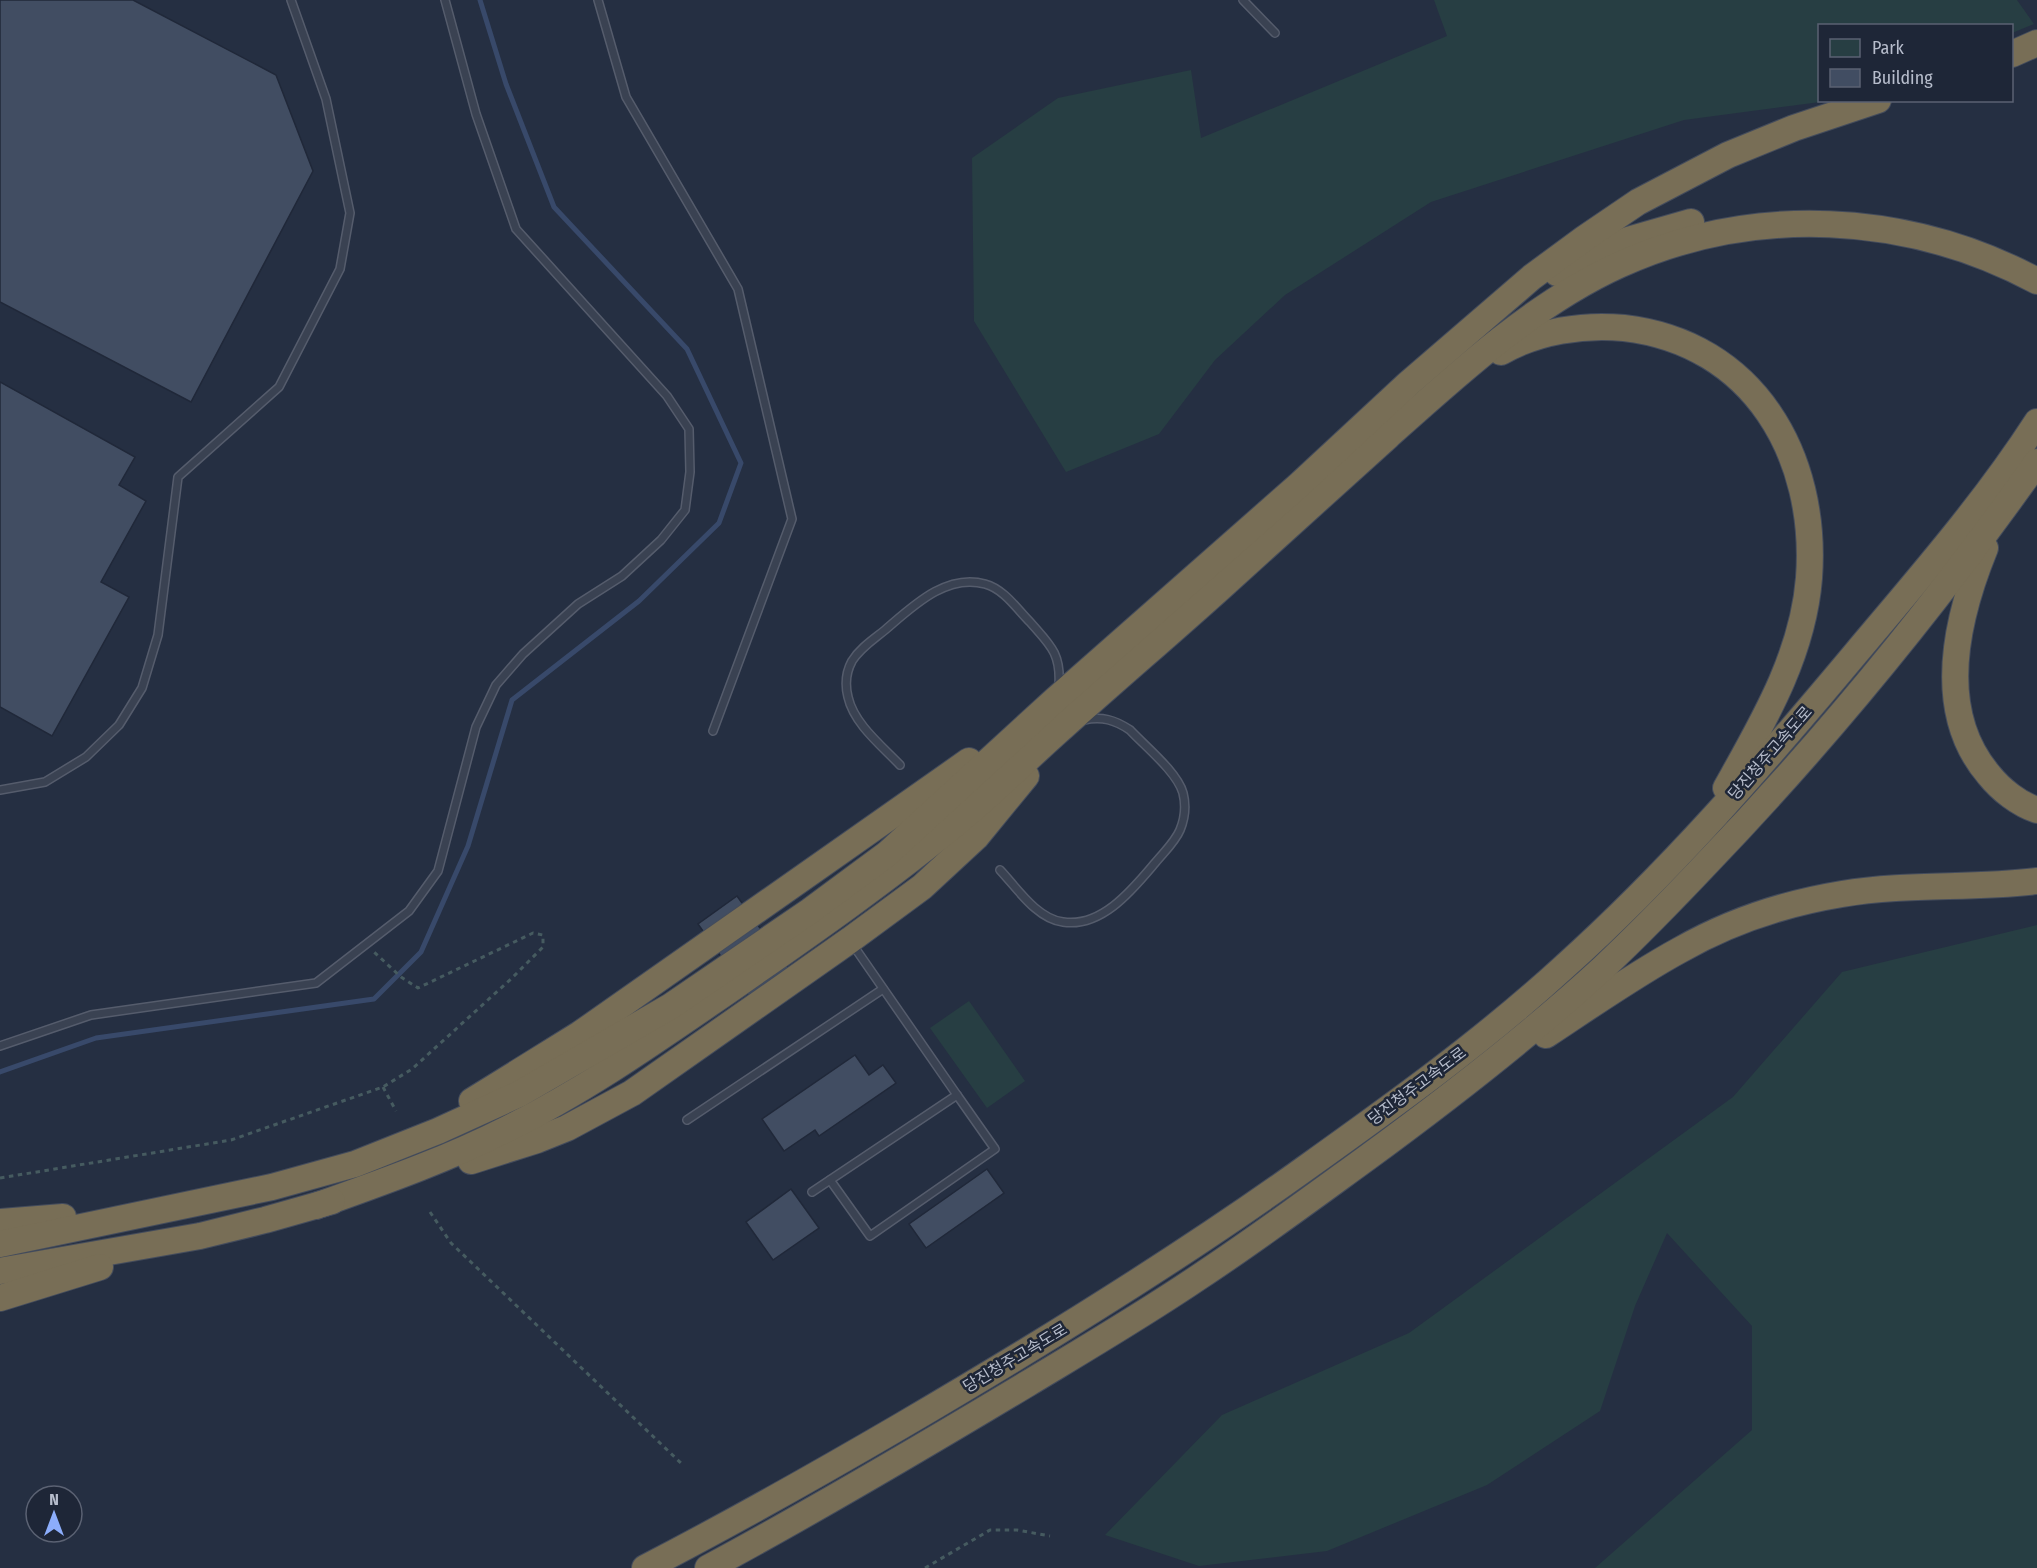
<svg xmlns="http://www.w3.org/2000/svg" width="2037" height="1568" font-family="'Fira Sans Condensed','Noto Sans KR',sans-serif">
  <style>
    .green { fill: #273e43 }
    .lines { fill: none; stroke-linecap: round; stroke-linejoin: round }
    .stream { stroke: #38496a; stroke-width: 5 }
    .building { fill: #414d62; stroke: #202839; stroke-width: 1.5 }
    .lane-casing { stroke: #555c6c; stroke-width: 10 }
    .highway-casing { stroke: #444c5c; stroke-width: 28 }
    .path { stroke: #465b60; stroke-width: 3; stroke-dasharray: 4.5 4.5; stroke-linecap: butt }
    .lane { stroke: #3a4252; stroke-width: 7 }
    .highway { stroke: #786e56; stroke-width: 26 }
    .labels { text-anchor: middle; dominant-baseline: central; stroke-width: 5; stroke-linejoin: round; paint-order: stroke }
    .street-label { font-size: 16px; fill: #b7bdcc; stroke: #1e2637 }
  </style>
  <rect width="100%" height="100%" fill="#252f42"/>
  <g class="green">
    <path d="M 1434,0 L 2017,0 L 2034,24 L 2012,33 L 2012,26 L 1820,26 L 1820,100 L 1828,101 L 1684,120 L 1431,202 L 1285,295 L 1215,360 L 1159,434 L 1066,472 L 974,321 L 972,158 L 1058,98 L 1191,70 L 1201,138 L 1447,36 Z"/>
    <path d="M 2037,925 L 2037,1568 L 1595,1568 L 1752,1430 L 1752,1326 L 1667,1233 L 1635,1306 L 1600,1411 L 1487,1485 L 1327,1551 L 1199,1566 L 1105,1535 L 1222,1415 L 1409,1333 L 1733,1097 L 1842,972 Z"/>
    <path d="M 969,1001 L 1025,1081 L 987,1108 L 930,1028 Z"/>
  </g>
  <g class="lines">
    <path class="stream" d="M 0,1072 L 96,1038 L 374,999 L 421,952 L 468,846 L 512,700 L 639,601 L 719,523 L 741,463 L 687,349 L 554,207 L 506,84 L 480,0"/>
  </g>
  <g class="building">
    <path d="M 0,0 L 133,0 L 276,75 L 313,171 L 191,402 L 0,302 Z"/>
    <path d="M 0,382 L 135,457 L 119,485 L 146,501 L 101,582 L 129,597 L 52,736 L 0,707 Z"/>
    <path d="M 737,896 L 793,974 L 753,1002 L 698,924 Z"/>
    <path d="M 855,1055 L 869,1075 L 883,1065 L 896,1083 L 819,1136 L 815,1130 L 784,1151 L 762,1119 Z"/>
    <path d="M 987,1169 L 1004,1193 L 926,1248 L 909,1224 Z"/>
    <path d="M 791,1189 L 819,1228 L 773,1260 L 746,1222 Z"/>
  </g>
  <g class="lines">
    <defs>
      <g id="lane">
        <path d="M 598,0 L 626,97 L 738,289 L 792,519 L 713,731"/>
        <path d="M 1243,0 L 1275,33"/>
        <path d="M 900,765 C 882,746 854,724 848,697 C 845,685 846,672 852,661 C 860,648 874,639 885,630 C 912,607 946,573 985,584 C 1004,589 1017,609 1030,622 C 1050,645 1061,653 1059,685"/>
        <path d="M 0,790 L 45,782 L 86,757 L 119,725 L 142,688 L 158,635 L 178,477 L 279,387 L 340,269 L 350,213 L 326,99 L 291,0"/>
        <path d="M 1000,870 C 1017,888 1037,919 1063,922 C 1102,928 1133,889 1155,863 C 1164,852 1175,842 1180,830 C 1185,818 1186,805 1183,793 C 1177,772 1146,747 1130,730 C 1115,720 1102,716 1084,720"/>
        <path d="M 0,1046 L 91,1015 L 316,983 L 409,911 L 438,871 L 476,727 L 496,685 L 523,654 L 578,604 L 622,576 L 661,540 L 685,510 L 690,472 L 689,429 L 667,396 L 516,229 L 476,114 L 445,0"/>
        <path d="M 687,1120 L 883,989"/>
        <path d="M 830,1180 L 870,1236 L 995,1149 L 957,1095"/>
        <path d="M 812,1192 L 957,1095 L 853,945"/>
      </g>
      <g id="highway">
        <path d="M 2012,54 L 2037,43"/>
        <path d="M 1557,273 L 1628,240 L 1691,222"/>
        <path d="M 1501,352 C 1537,331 1584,324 1624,328 C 1754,343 1818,456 1809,578 C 1803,655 1763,722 1726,788"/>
        <path d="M 1985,548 C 1956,619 1934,711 1989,775 C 2001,790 2019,804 2037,810"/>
        <path d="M 1546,1035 C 1590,1006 1634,975 1680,950 C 1729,922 1787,903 1842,894 C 1907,883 1972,889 2037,881"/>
        <path d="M 472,1101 L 580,1034 L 969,761"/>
        <path d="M 471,1161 L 537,1140 L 567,1128 L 632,1093 L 850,940 L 922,887 L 976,837 L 1026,776"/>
        <path d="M 316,1206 C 380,1183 446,1160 507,1129 C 584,1091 655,1041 725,993 C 807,936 889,879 966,815 C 1000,786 1032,754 1065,725 C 1116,679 1169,634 1220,588 C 1276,537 1332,486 1388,436 C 1457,374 1535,303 1619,265 C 1753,204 1908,212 2037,281"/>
        <path d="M 0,1222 L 63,1217"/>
        <path d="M 0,1244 L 272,1187 L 355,1164 L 438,1131 L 519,1094 L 671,1006 L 810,911 L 887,854 L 1055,700 L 1298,486 L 1409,383 L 1532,277 L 1585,238 L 1638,202 L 1728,155 L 1794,128 L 1878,100"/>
        <path d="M 0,1271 L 200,1236 L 265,1220 L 332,1201"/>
        <path d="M 0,1298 L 100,1267"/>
        <path d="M 645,1568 C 732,1523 817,1475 901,1426 C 1036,1347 1168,1266 1296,1175 C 1387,1110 1480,1044 1563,968 C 1670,872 1764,763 1856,653 C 1919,578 1984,504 2037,422"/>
        <path d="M 708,1568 C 816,1510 922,1447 1027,1384 C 1085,1349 1143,1315 1199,1277 C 1255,1240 1309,1200 1364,1160 C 1446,1100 1528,1037 1603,968 C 1639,934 1674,898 1708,862 C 1828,737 1937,603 2037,462"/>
      </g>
    </defs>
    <use href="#lane" class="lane-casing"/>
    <use href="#highway" class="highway-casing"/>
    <g class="path">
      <path d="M 383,1087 L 396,1111"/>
      <path d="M 0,1178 L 231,1140 L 383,1087 L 412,1069 L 512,978 L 543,947 L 543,935 L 533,933 L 418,988 L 401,977 L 374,952"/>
      <path d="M 430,1212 L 451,1243 L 684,1466"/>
      <path d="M 925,1568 L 990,1530 L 1017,1530 L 1050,1536"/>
    </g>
    <use href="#lane" class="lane"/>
    <use href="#highway" class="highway"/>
  </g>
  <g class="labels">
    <g class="street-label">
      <text transform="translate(1770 753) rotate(-49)">당진청주고속도로</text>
      <text transform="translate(1417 1086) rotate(-37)">당진청주고속도로</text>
      <text transform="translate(1015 1358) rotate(-31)">당진청주고속도로</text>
    </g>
  </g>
  <rect x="1818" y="24" width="195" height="78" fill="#1e2637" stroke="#5b6273" stroke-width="1.5"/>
  <rect x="1830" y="39" width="30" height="18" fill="#273e43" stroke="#5b6273" stroke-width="1.5"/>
  <text x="1872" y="54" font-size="18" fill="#b7bdcc">Park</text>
  <rect x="1830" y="69" width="30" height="18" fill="#414d62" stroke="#5b6273" stroke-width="1.5"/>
  <text x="1872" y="84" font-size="18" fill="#b7bdcc">Building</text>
  <g transform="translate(54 1514)"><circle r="28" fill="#1e2637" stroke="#5b6273" stroke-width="1.5"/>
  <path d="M0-4.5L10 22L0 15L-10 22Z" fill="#8cadfb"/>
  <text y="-9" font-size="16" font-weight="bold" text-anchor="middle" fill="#b7bdcc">N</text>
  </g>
</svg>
